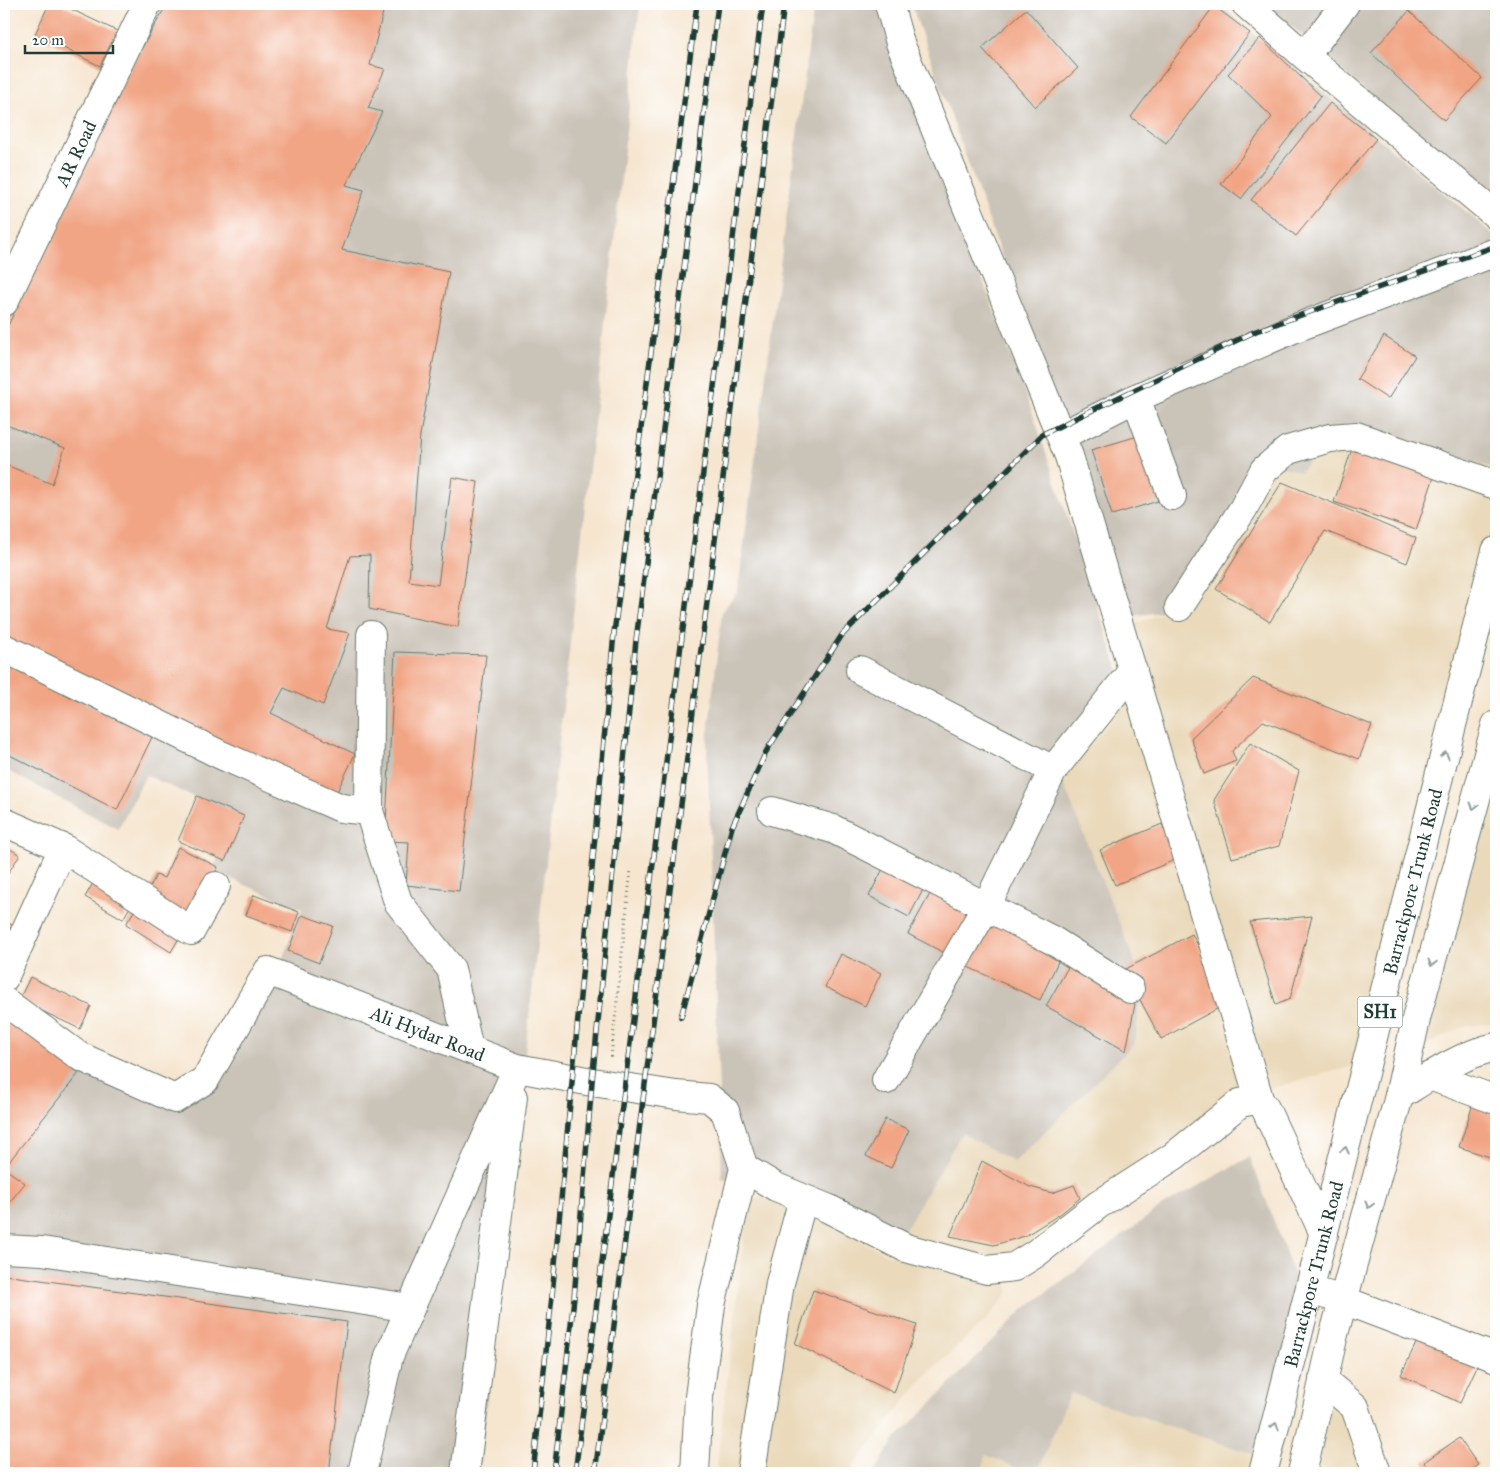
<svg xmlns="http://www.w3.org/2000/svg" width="1500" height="1477" font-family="'IM FELL Great Primer',serif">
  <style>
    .built { fill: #ead9ba }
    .industrial { fill: #cac3b8 }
    .building { fill: #f1a585 }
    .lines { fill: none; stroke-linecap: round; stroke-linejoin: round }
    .minor-casing { stroke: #6a786b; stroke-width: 30 }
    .major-casing { stroke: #6a786b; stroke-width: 30 }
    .path { stroke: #6a786b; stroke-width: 3; stroke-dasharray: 1 4; stroke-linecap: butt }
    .minor { stroke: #fff; stroke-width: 28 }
    .major { stroke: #fff; stroke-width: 28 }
    .rail-casing { stroke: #1f3d34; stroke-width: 5.5 }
    .rail { stroke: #fff; stroke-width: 4; stroke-dasharray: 11; stroke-linecap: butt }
    .oneway { stroke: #8f9e9a }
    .labels { text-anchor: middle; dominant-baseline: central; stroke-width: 4.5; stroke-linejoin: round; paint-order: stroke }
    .shield { fill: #fff; stroke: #627771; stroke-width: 1 }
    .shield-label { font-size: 18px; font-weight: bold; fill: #1f3d34 }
    .street-label { font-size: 19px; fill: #1f3d34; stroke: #fff }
  </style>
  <rect width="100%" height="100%" fill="#fff"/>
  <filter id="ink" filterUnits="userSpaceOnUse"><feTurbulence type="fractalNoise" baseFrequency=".02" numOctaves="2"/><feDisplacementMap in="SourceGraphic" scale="10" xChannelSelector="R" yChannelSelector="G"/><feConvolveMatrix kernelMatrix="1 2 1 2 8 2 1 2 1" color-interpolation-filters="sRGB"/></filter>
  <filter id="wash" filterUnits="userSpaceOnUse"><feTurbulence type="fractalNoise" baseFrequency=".0096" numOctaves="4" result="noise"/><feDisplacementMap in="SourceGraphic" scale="20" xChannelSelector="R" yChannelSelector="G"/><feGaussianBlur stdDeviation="1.12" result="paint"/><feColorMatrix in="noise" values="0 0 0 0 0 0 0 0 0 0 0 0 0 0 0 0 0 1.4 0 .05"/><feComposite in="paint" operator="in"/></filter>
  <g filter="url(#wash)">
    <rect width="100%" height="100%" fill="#f6e6d0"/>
    <g class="built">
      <path d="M 1348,422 L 1496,469 L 1496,578 L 1375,1060 L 1236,1098 L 1215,1120 L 1007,1255 L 1008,1294 L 986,1320 L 922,1379 L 848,1473 L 716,1473 L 749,1199 L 775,1195 L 890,1256 L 962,1133 L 1142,979 L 1061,778 L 1152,674 L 1131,625 L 1169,611 L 1262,460 L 1300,472 Z"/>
      <path d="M 1496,706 L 1496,1022 L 1463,1027 L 1409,1053 Z"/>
      <path d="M 1070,1393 L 1277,1462 L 1274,1473 L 1037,1473 Z"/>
      <path d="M 1320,1396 L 1348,1417 L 1364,1473 L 1301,1473 Z"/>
      <path d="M 986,1455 L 1028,1473 L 982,1473 Z"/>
    </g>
    <g class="industrial">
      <path d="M 155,4 L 640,4 L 479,1473 L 4,1473 L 4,1011 L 170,1108 L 272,985 L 302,909 L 213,871 L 233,815 L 146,775 L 118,829 L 4,769 L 4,320 Z"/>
      <path d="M 814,4 L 879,4 L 1033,414 L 1120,674 L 1061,778 L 1142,979 L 1135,1043 L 1014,1162 L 962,1133 L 903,1233 L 771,1171 L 722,1179 L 707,743 L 722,612 L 738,591 Z"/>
      <path d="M 911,4 L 1218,4 L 1496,237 L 1496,469 L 1348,422 L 1300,472 L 1262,460 L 1169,611 L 1131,616 Z"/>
      <path d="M 1267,4 L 1496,4 L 1496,206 Z"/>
      <path d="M 1250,1157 L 1315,1331 L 1277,1462 L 1070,1393 L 1037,1473 L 1028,1473 L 986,1455 L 982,1473 L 874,1473 L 894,1441 L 1023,1310 L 1162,1206 Z"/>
    </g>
    <g id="blocks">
      <g class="building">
        <path d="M 49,4 L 60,4 L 117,31 L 100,66 L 35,34 Z"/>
        <path d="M 167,4 L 385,4 L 370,65 L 385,69 L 368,108 L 382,112 L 346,185 L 364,190 L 342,250 L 449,272 L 420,435 L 409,581 L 438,585 L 452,477 L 478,482 L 458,627 L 369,609 L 370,555 L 350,556 L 327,629 L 350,633 L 323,705 L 284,688 L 271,713 L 355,754 L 333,800 L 4,642 L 4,464 L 52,484 L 65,448 L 4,424 L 4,334 L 127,74 Z"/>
        <path d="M 1214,6 L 1250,33 L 1166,143 L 1131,117 Z"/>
        <path d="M 1026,9 L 1078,68 L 1035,107 L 982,48 Z"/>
        <path d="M 1409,11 L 1482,78 L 1444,120 L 1371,53 Z"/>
        <path d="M 1260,38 L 1321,96 L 1241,199 L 1221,184 L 1272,117 L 1228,74 Z"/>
        <path d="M 1330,103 L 1376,139 L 1296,236 L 1251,200 Z"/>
        <path d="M 1384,336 L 1415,356 L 1388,399 L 1357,379 Z"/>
        <path d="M 1138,436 L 1158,501 L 1112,515 L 1091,450 Z"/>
        <path d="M 1354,443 L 1436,471 L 1416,530 L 1334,502 Z"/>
        <path d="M 1282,482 L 1416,538 L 1407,563 L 1325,531 L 1270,622 L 1216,589 Z"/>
        <path d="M 395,652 L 486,655 L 459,891 L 406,885 L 409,842 L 385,841 Z"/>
        <path d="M 4,663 L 152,737 L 117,810 L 4,752 Z"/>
        <path d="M 1253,678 L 1372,725 L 1359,759 L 1263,721 L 1232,751 L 1236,761 L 1204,774 L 1191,738 Z"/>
        <path d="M 1250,743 L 1299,771 L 1279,846 L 1232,858 L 1214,800 Z"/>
        <path d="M 197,796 L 244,816 L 225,861 L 178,841 Z"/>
        <path d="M 1162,824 L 1177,859 L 1115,885 L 1100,850 Z"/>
        <path d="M 4,845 L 20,855 L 4,879 Z"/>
        <path d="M 178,847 L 218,867 L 192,920 L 145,897 L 156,875 L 164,878 Z"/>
        <path d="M 887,861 L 927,882 L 909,917 L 869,896 Z"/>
        <path d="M 97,876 L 135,898 L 123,919 L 85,897 Z"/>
        <path d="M 931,892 L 973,914 L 950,956 L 908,934 Z"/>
        <path d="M 254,895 L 299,912 L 292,932 L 246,915 Z"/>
        <path d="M 138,905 L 182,933 L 171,952 L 126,924 Z"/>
        <path d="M 302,915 L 333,926 L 319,963 L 288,951 Z"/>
        <path d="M 1312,916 L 1290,999 L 1276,1005 L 1250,922 Z"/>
        <path d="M 4,919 L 20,932 L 4,952 Z"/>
        <path d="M 990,920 L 1062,953 L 1040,1000 L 968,967 Z"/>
        <path d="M 1192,934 L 1228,1003 L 1161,1039 L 1124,970 Z"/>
        <path d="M 841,954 L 881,973 L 865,1006 L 825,987 Z"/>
        <path d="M 1071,962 L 1135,1004 L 1126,1051 L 1046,1006 Z"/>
        <path d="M 30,977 L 91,1006 L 80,1029 L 19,1000 Z"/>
        <path d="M 4,1016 L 79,1073 L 4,1168 L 25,1183 L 4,1209 Z"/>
        <path d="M 1474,1101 L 1496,1108 L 1496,1159 L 1459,1147 Z"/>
        <path d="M 885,1119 L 909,1130 L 891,1168 L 866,1156 Z"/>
        <path d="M 982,1161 L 1030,1187 L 1052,1193 L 1074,1185 L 1080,1198 L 1060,1214 L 1025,1236 L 994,1245 L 950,1236 Z"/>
        <path d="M 4,1275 L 347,1322 L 329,1473 L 4,1473 Z"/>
        <path d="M 813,1290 L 917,1325 L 894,1393 L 795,1344 Z"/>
        <path d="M 1419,1337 L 1478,1364 L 1460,1403 L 1401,1375 Z"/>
        <path d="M 1459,1438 L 1478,1465 L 1466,1473 L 1432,1473 L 1424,1462 Z"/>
      </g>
    </g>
  </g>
  <g filter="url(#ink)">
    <use href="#blocks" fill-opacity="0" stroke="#6a786b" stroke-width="1"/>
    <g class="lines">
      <defs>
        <g id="minor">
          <path d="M 889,4 L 900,43 L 1069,456 L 1260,1102"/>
          <path d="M 1246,4 L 1305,56 L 1496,215"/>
          <path d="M 1305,56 L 1345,4"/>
          <path id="s1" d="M 4,302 L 147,4"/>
          <path d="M 1136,398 L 1172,496"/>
          <path d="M 1061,436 L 1136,398 L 1293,329 L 1496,252"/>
          <path d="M 1179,607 L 1243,509 L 1264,470 L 1288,450 L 1330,438 L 1356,436 L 1496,485"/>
          <path d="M 371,635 L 369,811 L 398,902 L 451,969 L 469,1049"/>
          <path d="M 4,648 L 221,755 L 341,808 L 369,811"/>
          <path d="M 860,670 L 1053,770"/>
          <path d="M 772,811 L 833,829 L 1052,940 L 1130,989"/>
          <path d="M 4,822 L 63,848 L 191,931 L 216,886"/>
          <path d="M 4,978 L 63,848"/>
          <path id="s2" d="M 4,1001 L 79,1056 L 175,1099 L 205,1080 L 268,971 L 517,1068 L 592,1082 L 676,1095 L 709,1098 L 725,1111 L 744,1168 L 711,1305 L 699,1397 L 695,1473"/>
          <path d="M 1430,1076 L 1496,1100"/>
          <path d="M 886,1080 L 986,907 L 1053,770 L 1133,670"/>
          <path d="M 1399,1096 C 1429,1077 1461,1054 1496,1047"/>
          <path d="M 744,1168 L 776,1187 L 827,1208 L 906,1248 L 987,1270 L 1014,1267 L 1035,1254 L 1098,1205 L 1174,1156 L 1240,1103 L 1256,1100 L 1260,1102 L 1265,1108 L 1324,1234"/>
          <path d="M 4,1249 L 42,1251 L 410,1308"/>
          <path d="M 1310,1290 L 1343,1300 L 1496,1358"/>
          <path d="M 1323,1380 L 1355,1407 L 1377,1473"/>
          <path d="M 362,1473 L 389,1356 L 517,1068"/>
          <path d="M 465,1473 L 513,1097"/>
          <path d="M 751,1473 L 780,1283 L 803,1199"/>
        </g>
        <g id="major">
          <path id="s3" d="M 1263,1473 L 1496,551"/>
          <path d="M 1302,1473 L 1334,1334 L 1399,1096 L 1417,1015 L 1496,725"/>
        </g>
      </defs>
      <use href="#minor" class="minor-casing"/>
      <use href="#major" class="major-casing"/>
      <path class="path" d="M 611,1057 L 631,869"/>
      <use href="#minor" class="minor"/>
      <use href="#major" class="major"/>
      <defs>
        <g id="rail">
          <path d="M 681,1017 L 732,827 L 767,750 L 842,635 L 1043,434 L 1256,331 L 1496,246"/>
          <path d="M 533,1473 L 552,1296 L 614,633 L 697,4"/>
          <path d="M 554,1473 L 574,1298 L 592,1082 L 636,640 L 718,4"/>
          <path d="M 575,1473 L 763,4"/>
          <path d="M 595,1473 L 784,4"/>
        </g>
      </defs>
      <use href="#rail" class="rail-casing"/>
      <use href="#rail" class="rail"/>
    </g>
    <defs><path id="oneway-chevron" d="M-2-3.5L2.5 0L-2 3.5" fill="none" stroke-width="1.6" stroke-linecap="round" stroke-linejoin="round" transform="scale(1.25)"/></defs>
    <g class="oneway">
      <use href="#oneway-chevron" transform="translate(1445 755) rotate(-76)"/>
      <use href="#oneway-chevron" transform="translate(1474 806) rotate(105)"/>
      <use href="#oneway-chevron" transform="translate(1432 963) rotate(105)"/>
      <use href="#oneway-chevron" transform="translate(1345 1150) rotate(-76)"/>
      <use href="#oneway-chevron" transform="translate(1369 1205) rotate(105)"/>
      <use href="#oneway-chevron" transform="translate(1275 1426) rotate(-76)"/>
    </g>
  </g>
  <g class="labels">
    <rect class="shield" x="1357.5" y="996.5" width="45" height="31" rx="4"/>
    <g class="shield-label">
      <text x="1380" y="1012">SH1</text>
    </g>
    <g class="street-label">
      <text stroke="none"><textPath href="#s1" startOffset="165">AR Road</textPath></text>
      <text stroke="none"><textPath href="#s3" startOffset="610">Barrackpore Trunk Road</textPath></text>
      <text stroke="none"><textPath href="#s2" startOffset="531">Ali Hydar Road</textPath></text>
      <text stroke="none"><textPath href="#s3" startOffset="205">Barrackpore Trunk Road</textPath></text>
    </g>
  </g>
  <rect width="1500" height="1477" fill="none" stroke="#fff" stroke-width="20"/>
  <path d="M25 45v8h88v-8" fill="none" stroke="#1f3d34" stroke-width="2.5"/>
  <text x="32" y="45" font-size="15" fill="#1f3d34" stroke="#ffffff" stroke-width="4" paint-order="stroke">20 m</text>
</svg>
